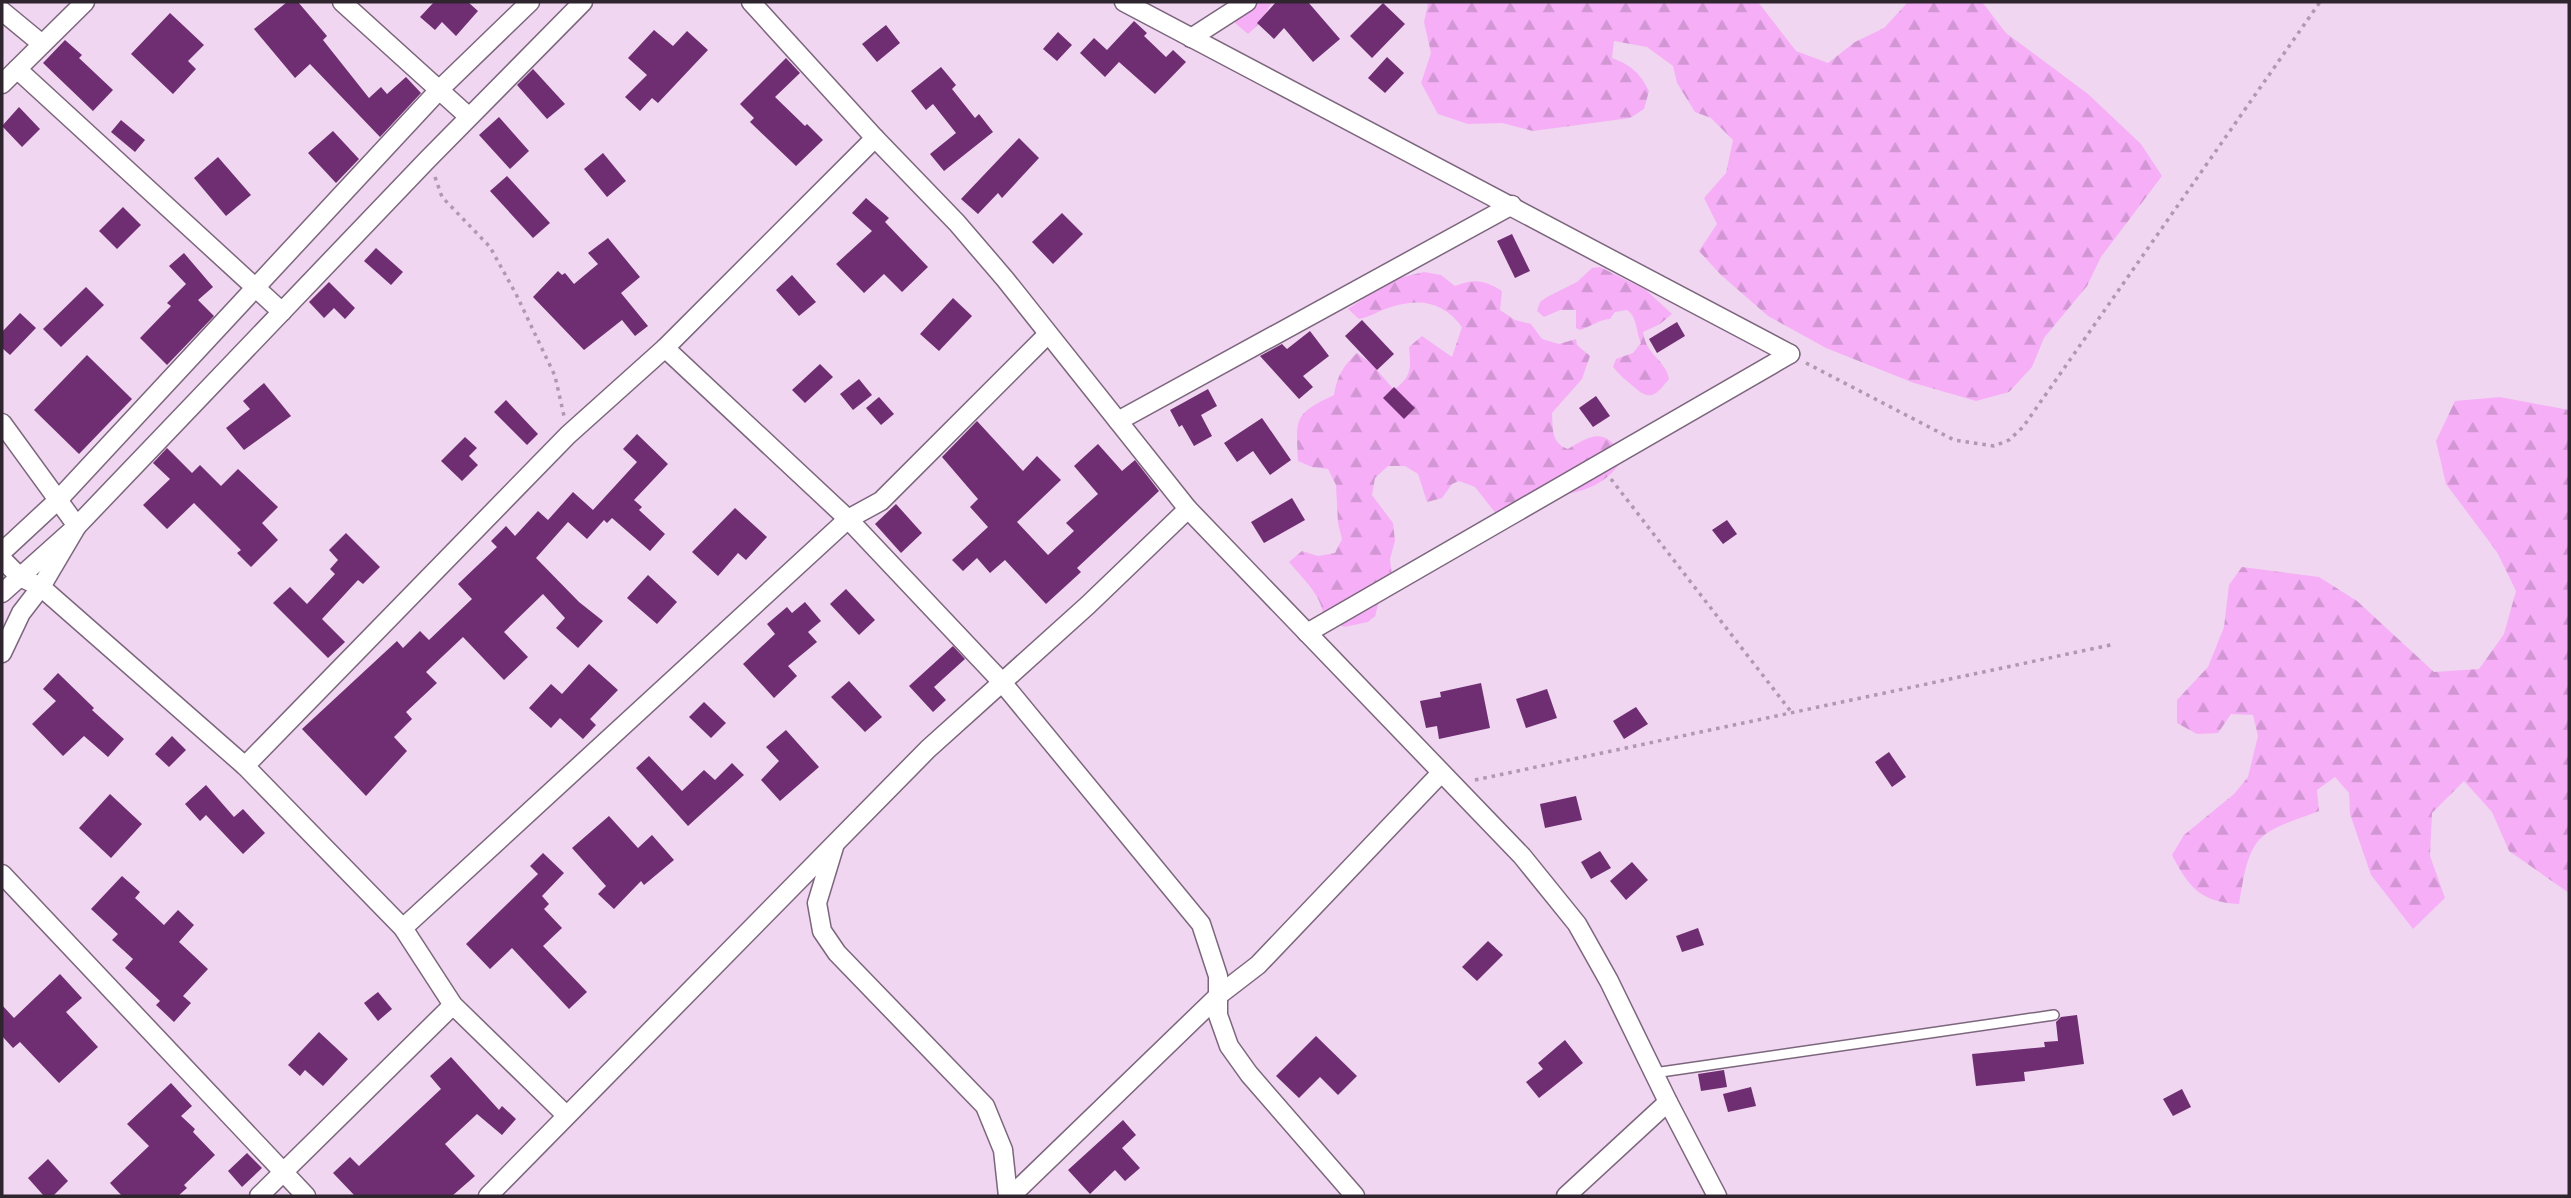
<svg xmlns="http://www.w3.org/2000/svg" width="2571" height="1198" font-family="'Alegreya Sans',sans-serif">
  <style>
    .forest { fill: url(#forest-firs) }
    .building { fill: #6e2e71 }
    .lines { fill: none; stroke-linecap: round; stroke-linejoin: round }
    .service-casing { stroke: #7c667d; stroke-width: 12 }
    .minor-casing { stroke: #7c667d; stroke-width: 21 }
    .path { stroke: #ae99ae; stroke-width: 3.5; stroke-dasharray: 3.5 5; stroke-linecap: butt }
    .service { stroke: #fff; stroke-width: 9 }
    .minor { stroke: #fff; stroke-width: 18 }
  </style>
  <defs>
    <pattern id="forest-firs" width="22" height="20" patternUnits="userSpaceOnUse" patternTransform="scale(1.75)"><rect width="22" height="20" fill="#f6aff7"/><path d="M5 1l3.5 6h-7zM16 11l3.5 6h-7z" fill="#d396d4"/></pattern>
  </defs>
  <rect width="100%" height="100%" fill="#f0d6f0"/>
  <g class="forest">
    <path d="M 1241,2 L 1272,2 L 1260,23 L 1248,34 L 1235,23 Z"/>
    <path d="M 1426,2 L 1758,2 L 1796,51 L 1828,63 L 1855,42 L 1884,28 L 1908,2 L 1982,2 L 2006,33 L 2088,94 L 2141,144 L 2162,176 L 2101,257 L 2087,286 L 2044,338 L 2032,367 L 2009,392 L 1976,401 L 1914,383 L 1826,348 L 1768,316 L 1721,275 L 1699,251 L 1717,224 L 1704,198 L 1726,173 L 1733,140 L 1711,118 L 1695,112 L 1677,83 L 1673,66 L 1647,47 L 1614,41 L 1612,58 C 1631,65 1640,73 1649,91 L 1644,109 L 1630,118 L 1533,131 L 1502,123 L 1468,124 L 1438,114 L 1421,83 L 1431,53 L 1424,22 L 1428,4 Z"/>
    <path d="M 1600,267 L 1646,290 L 1672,314 L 1660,324 L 1643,332 C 1647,357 1666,360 1669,379 C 1656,395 1651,402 1634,387 C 1626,380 1619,375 1613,367 L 1616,359 L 1633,353 L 1641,343 C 1636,332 1637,316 1627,310 L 1615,312 L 1610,319 C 1598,320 1592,326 1580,330 L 1576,328 L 1576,310 L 1560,310 L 1544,317 L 1537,311 L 1540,302 L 1547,297 L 1577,282 L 1592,268 Z"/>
    <path d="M 1424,272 L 1441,275 L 1455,286 C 1474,278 1485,280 1502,291 L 1500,310 L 1515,320 L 1531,324 L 1542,339 L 1559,344 L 1576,339 L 1577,345 L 1590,356 L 1582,379 L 1552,413 C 1553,429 1551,443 1568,449 C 1594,433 1604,429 1624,456 C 1613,477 1595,488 1572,493 C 1564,495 1553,496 1546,501 C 1533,511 1523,527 1505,525 L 1475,487 L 1459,481 L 1452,484 L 1442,498 L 1427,502 L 1418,474 L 1405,466 L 1388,466 L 1375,478 L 1372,495 L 1393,523 L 1395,541 L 1390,559 L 1392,576 L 1382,591 L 1375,616 L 1368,622 L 1344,627 L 1323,615 C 1322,595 1301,577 1289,562 L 1302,551 L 1318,556 L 1335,553 L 1342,539 L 1338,523 L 1336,485 L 1328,469 L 1312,467 L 1298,461 C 1296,419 1293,414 1334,395 C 1337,376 1343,366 1357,353 L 1372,364 L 1394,390 C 1412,376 1411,369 1409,347 L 1422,336 L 1452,357 L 1462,327 C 1443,302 1421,298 1391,307 C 1380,310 1373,316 1359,319 L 1348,309 L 1391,280 Z"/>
    <path d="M 2500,397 L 2569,410 L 2569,893 L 2509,851 L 2492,812 L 2464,781 L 2432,813 L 2430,856 L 2445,898 L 2413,929 L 2371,875 L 2350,814 L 2349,793 L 2335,777 L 2317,790 L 2319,811 C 2300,819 2273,825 2259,840 C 2245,856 2243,884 2239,904 C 2201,902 2189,888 2172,855 L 2184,835 L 2234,794 L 2248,777 L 2258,736 L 2253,715 L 2231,714 L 2218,733 L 2197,734 L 2177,723 L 2177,700 L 2208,667 L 2224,627 L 2229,585 L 2242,567 L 2319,577 L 2357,601 L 2434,672 L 2479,669 L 2504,634 L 2516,591 L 2497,552 L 2446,484 L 2436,441 L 2455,401 Z"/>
  </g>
  <g class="building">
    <path d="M 287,2 L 298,2 L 327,36 L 323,40 L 369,98 L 381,87 L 387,94 L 406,77 L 421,93 L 380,137 L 310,64 L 295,78 L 254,29 Z"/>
    <path d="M 434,2 L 468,2 L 478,11 L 456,36 L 442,22 L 435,30 L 420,17 Z"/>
    <path d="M 1276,2 L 1308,2 L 1340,39 L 1313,62 L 1284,28 L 1274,39 L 1257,23 Z"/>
    <path d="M 1383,3 L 1405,24 L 1372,58 L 1350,36 Z"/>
    <path d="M 170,13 L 204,45 L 188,61 L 196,69 L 173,94 L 131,54 Z"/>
    <path d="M 1134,21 L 1147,33 L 1144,36 L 1166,57 L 1173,50 L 1186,62 L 1155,94 L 1119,62 L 1105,77 L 1080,53 L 1094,38 L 1107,50 Z"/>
    <path d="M 886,25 L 900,43 L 877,62 L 862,44 Z"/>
    <path d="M 654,30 L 673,46 L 687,31 L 708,50 L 658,103 L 652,98 L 640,111 L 625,97 L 647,75 L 628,58 Z"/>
    <path d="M 1058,32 L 1072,45 L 1057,61 L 1043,49 Z"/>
    <path d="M 65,40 L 82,55 L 79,58 L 113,90 L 93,111 L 43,63 Z"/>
    <path d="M 1387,57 L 1404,73 L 1385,93 L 1368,78 Z"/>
    <path d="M 786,58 L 800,73 L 775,97 L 805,126 L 807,124 L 823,140 L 796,166 L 750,122 L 754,118 L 740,104 Z"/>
    <path d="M 941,67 L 956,85 L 952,89 L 975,118 L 979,114 L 993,132 L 944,171 L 930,154 L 956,133 L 933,104 L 926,110 L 911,91 Z"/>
    <path d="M 533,69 L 565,104 L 547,119 L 517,85 Z"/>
    <path d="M 19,107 L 40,129 L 22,147 L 2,126 Z"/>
    <path d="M 499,117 L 529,151 L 510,169 L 479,135 Z"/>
    <path d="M 121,120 L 145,140 L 135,152 L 111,132 Z"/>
    <path d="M 333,131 L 359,159 L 336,183 L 308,153 Z"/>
    <path d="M 1019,138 L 1039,158 L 1002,198 L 998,193 L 978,214 L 961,199 Z"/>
    <path d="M 603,153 L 626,181 L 607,197 L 584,169 Z"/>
    <path d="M 218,157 L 251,195 L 226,216 L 194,178 Z"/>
    <path d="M 507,176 L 550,223 L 533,238 L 490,191 Z"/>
    <path d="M 866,198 L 889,218 L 885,222 L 928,267 L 902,292 L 884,274 L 864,293 L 836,264 L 872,231 L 852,213 Z"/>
    <path d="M 123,207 L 141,225 L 117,249 L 99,231 Z"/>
    <path d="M 1062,213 L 1083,234 L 1053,264 L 1032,242 Z"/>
    <path d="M 1512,234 L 1530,271 L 1515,278 L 1497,241 Z"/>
    <path d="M 608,238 L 640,277 L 621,293 L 648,326 L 635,336 L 622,320 L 584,350 L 533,297 L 558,271 L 562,275 L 565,273 L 574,284 L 598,264 L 588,253 Z"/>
    <path d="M 376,248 L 403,272 L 391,285 L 364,261 Z"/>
    <path d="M 184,253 L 213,287 L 198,300 L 214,316 L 167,365 L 140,338 L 171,306 L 167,303 L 186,284 L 169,266 Z"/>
    <path d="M 792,275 L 816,302 L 799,316 L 776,290 Z"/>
    <path d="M 329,282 L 355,308 L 345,319 L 334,308 L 324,318 L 309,302 Z"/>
    <path d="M 86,287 L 104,305 L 61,347 L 43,329 Z"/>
    <path d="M 953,298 L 972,316 L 939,351 L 920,334 Z"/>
    <path d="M 20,313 L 36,328 L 10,355 L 2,348 L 2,332 Z"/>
    <path d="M 1362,320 L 1394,354 L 1377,370 L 1345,336 Z"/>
    <path d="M 1677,322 L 1685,336 L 1657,353 L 1649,339 Z"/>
    <path d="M 1310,331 L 1329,356 L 1303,376 L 1313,387 L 1299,399 L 1260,356 L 1282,344 L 1287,349 Z"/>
    <path d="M 87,355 L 132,399 L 79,454 L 34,410 Z"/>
    <path d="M 820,364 L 833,377 L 805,403 L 792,390 Z"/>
    <path d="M 859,379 L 872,395 L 853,410 L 840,394 Z"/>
    <path d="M 264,383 L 291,416 L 244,450 L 226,428 L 250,409 L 243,401 Z"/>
    <path d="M 1394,387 L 1415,408 L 1404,419 L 1383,398 Z"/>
    <path d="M 1208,389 L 1217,406 L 1201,415 L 1212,436 L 1194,446 L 1182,425 L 1179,427 L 1170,410 Z"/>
    <path d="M 1596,396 L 1610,416 L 1593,427 L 1579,408 Z"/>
    <path d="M 879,397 L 894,414 L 881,425 L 866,408 Z"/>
    <path d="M 506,400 L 538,434 L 527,445 L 494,412 Z"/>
    <path d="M 1262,418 L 1291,460 L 1270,475 L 1253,451 L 1237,462 L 1224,443 Z"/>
    <path d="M 977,421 L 1023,471 L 1037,456 L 1061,480 L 1017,522 L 1048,555 L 1074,531 L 1066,523 L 1098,494 L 1074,466 L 1098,444 L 1122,471 L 1135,460 L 1159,491 L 1077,568 L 1081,572 L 1046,604 L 1005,560 L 990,573 L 977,558 L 963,571 L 952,560 L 988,527 L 970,507 L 978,499 L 942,457 Z"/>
    <path d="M 637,434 L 668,464 L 634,500 L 642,507 L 639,510 L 665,534 L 650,551 L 612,518 L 607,523 L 604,520 L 587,539 L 568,522 L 536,558 L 579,602 L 603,621 L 578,648 L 556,628 L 565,618 L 543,594 L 504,632 L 528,657 L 504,680 L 463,637 L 426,672 L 437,683 L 406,712 L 412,719 L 394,737 L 407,751 L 366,796 L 302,729 L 397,641 L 403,648 L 420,631 L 429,640 L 472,599 L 458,584 L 497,547 L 491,541 L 506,526 L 515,536 L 538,511 L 548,520 L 573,492 L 593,510 L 637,462 L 623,449 Z"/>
    <path d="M 465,437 L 477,448 L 469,456 L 478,465 L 462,481 L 441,461 Z"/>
    <path d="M 167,448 L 192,473 L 200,465 L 221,486 L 238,469 L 278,507 L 262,523 L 278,540 L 251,567 L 237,553 L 241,550 L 194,503 L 167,529 L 143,505 L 170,479 L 153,463 Z"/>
    <path d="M 1292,498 L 1305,520 L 1264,543 L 1251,522 Z"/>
    <path d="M 896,504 L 922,533 L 901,553 L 875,524 Z"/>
    <path d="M 735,508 L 767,537 L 746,560 L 738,553 L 718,576 L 692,552 Z"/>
    <path d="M 1727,520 L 1737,534 L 1723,544 L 1712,530 Z"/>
    <path d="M 346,533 L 380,567 L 363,584 L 358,580 L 322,619 L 345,642 L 328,658 L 273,603 L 290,587 L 307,604 L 335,574 L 330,569 L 338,560 L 329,550 Z"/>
    <path d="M 648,575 L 677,602 L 657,624 L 627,598 Z"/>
    <path d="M 846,589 L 875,620 L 859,635 L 830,604 Z"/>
    <path d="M 805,602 L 821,621 L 808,632 L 817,642 L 788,666 L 797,676 L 774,698 L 743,664 L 775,634 L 767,624 L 787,607 L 792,613 Z"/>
    <path d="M 953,646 L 965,659 L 934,687 L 946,700 L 933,712 L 909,686 Z"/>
    <path d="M 589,664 L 618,690 L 590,719 L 596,725 L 583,739 L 560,718 L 551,728 L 529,708 L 551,684 L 562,694 Z"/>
    <path d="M 58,673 L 94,708 L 92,710 L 124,739 L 108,757 L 84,736 L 63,756 L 32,724 L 56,701 L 43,689 Z"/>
    <path d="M 849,681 L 882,717 L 865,732 L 831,697 Z"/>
    <path d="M 1481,683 L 1490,728 L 1439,739 L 1437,726 L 1426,728 L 1420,701 L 1441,697 L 1440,692 Z"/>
    <path d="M 1547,689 L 1557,718 L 1526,728 L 1516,699 Z"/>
    <path d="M 704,702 L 726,723 L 711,738 L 689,717 Z"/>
    <path d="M 1636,707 L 1648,724 L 1624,739 L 1613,721 Z"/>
    <path d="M 786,730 L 819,767 L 780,801 L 761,780 L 779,761 L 766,747 Z"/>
    <path d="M 172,736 L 186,750 L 169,767 L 155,754 Z"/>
    <path d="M 1889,752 L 1906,777 L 1892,787 L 1875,762 Z"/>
    <path d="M 649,756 L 682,791 L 704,770 L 715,780 L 732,763 L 744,775 L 688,826 L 636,768 Z"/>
    <path d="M 206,785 L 234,817 L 243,809 L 265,833 L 243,854 L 206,815 L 200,821 L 185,804 Z"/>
    <path d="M 110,794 L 142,824 L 111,858 L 79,828 Z"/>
    <path d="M 1576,796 L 1582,820 L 1545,828 L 1540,804 Z"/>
    <path d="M 609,816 L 638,848 L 652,835 L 674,860 L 644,885 L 641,881 L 614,909 L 598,894 L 606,886 L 572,848 Z"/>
    <path d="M 1600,851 L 1611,868 L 1591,879 L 1581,862 Z"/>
    <path d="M 543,853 L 564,873 L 542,896 L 549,904 L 544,909 L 562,928 L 543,946 L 587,992 L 569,1009 L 512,948 L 490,969 L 466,944 L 538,874 L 530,866 Z"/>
    <path d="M 1632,862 L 1648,880 L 1626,900 L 1610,881 Z"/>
    <path d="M 122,876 L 140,892 L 135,898 L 164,925 L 178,910 L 194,925 L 179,942 L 208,969 L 183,996 L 191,1003 L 174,1022 L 156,1005 L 160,1001 L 125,968 L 133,959 L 112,940 L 118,934 L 91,909 Z"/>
    <path d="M 1698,928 L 1704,945 L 1682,952 L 1676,936 Z"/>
    <path d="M 1488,941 L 1503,955 L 1477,981 L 1462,967 Z"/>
    <path d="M 60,974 L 82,998 L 66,1012 L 98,1047 L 59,1083 L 20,1042 L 13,1048 L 2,1036 L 2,1005 L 14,1018 Z"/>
    <path d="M 378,992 L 392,1009 L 378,1021 L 364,1003 Z"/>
    <path d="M 2077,1015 L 2084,1064 L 2024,1072 L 2025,1081 L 1976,1086 L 1972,1054 L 2045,1047 L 2044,1042 L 2058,1041 L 2056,1022 L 2061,1017 Z"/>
    <path d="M 319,1032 L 348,1059 L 323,1086 L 305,1070 L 300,1076 L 288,1065 Z"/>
    <path d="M 1316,1036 L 1357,1076 L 1338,1095 L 1320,1077 L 1299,1098 L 1276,1076 Z"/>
    <path d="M 1565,1040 L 1583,1063 L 1539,1098 L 1526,1082 L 1543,1069 L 1538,1063 Z"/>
    <path d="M 451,1057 L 499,1110 L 502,1106 L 516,1119 L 502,1135 L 477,1114 L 445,1144 L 475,1176 L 452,1196 L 355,1196 L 333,1173 L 350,1157 L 359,1166 L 441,1089 L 430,1076 Z"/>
    <path d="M 1724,1070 L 1727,1087 L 1701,1091 L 1698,1074 Z"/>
    <path d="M 171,1083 L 192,1106 L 181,1116 L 195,1129 L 193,1132 L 215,1155 L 184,1185 L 187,1188 L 178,1196 L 122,1196 L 110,1183 L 149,1146 L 127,1124 Z"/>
    <path d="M 1751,1087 L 1756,1106 L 1728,1112 L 1723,1094 Z"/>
    <path d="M 2182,1089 L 2191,1107 L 2173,1116 L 2163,1099 Z"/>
    <path d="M 1123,1120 L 1136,1135 L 1122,1148 L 1140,1168 L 1125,1181 L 1115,1170 L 1090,1194 L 1068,1170 Z"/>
    <path d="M 247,1153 L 262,1168 L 242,1187 L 228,1171 Z"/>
    <path d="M 48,1159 L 68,1181 L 53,1196 L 44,1196 L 28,1178 Z"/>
  </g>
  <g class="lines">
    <defs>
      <path id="service" d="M 1654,1073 L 2054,1015"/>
      <g id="minor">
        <path d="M 342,2 L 469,117"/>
        <path d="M 751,2 L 875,138 L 957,223 L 1005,279 L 1188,509 L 1522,856 L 1577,924 L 1609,981 L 1668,1102 L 1717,1196"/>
        <path d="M 1124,2 L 1790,354"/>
        <path d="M 2,11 L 42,44"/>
        <path d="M 1191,38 L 1247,2"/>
        <path d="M 17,69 L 282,312"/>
        <path d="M 2,84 L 85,2"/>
        <path d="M 665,348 L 848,519 L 1001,681 L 1201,924 L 1218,976 L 1218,1015 L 1229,1046 L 1249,1074 L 1355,1196"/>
        <path d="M 1118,421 L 1512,205"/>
        <path d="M 2,423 L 77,526 L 41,587 L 21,613 L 2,653"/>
        <path d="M 2,552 L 58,500 L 440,89 L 530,2"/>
        <path d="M 2,559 L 20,577 L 41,587 L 245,766 L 403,928 L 453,1005 L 566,1115"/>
        <path d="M 2,593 L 77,526 L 428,159 L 583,2"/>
        <path d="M 1307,633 L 1790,354"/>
        <path d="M 245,766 L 568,435 L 665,348 L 875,138"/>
        <path d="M 834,847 L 817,903 L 822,931 L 837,953 L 985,1106 L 1003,1150 L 1008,1196"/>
        <path d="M 2,874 L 306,1196"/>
        <path d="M 403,928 L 848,519 L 881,501 L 1048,334"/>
        <path d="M 259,1196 L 453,1005"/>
        <path d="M 488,1196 L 928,749 L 1088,605 L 1188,509"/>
        <path d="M 1011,1196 L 1219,995 L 1258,965 L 1441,773"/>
        <path d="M 1566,1196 L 1668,1102"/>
      </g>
    </defs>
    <use href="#service" class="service-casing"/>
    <use href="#minor" class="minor-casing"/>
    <g class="path">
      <path d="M 435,177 L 442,197 L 490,247 L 516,294 L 555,376 L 564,416"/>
      <path d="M 1806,363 L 1954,440 L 1994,446 L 2009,440 L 2023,427 L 2320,2"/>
      <path d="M 1611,479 L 1792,713"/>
      <path d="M 1475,780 L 2115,644"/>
    </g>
    <use href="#service" class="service"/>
    <use href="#minor" class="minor"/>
  </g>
  <rect width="2571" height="1198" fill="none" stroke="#2f252f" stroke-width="7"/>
</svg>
